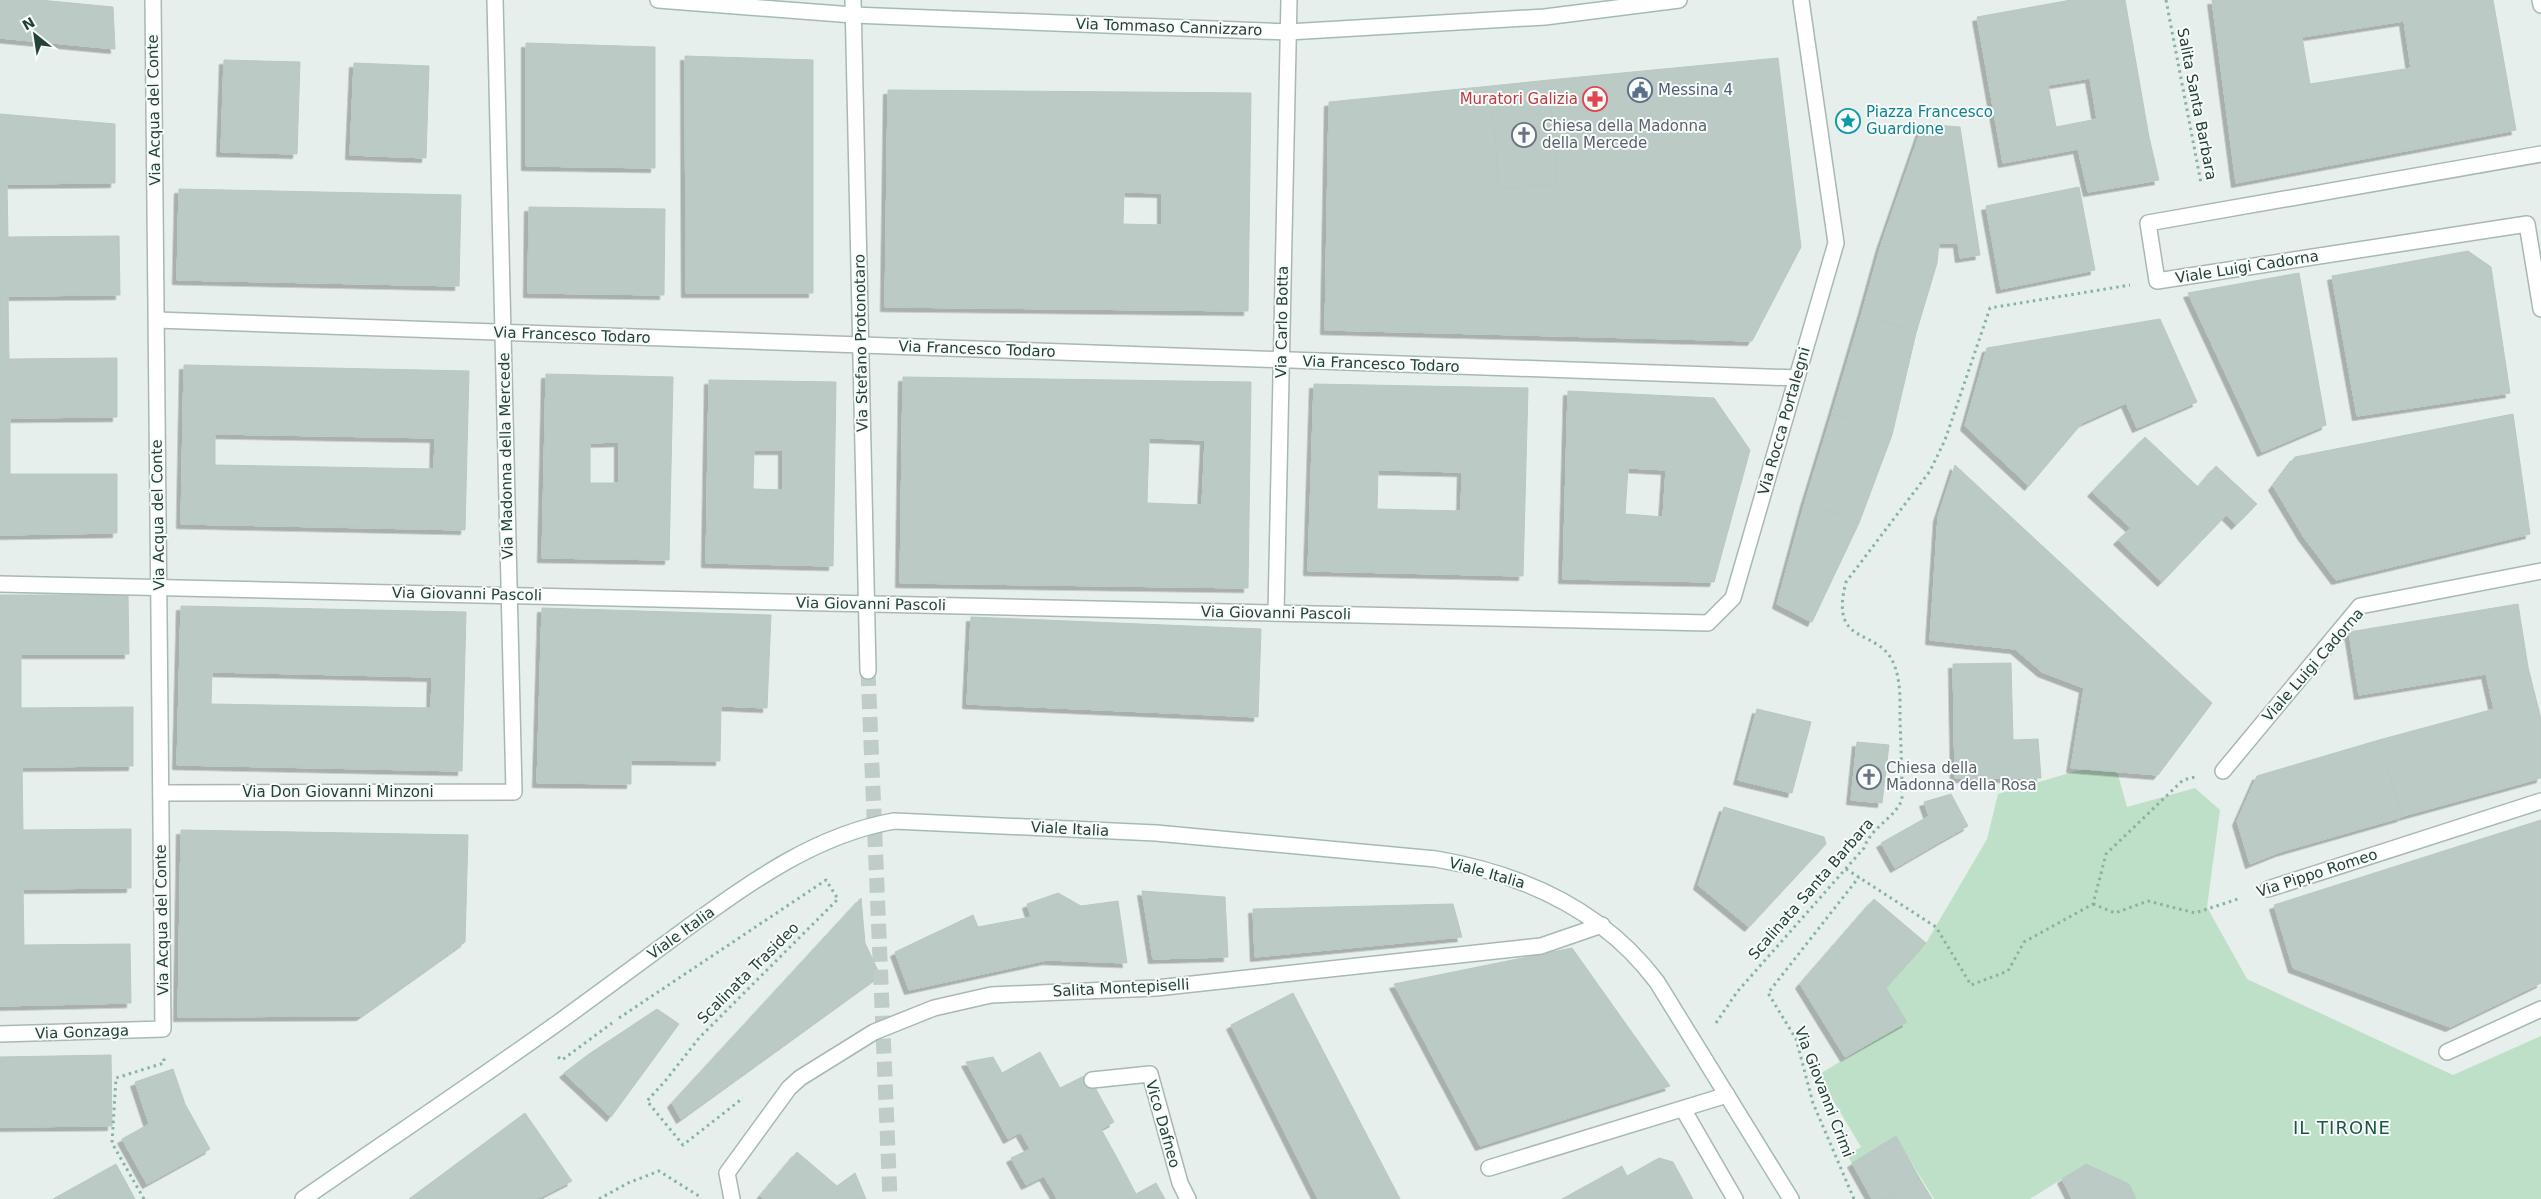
<svg xmlns="http://www.w3.org/2000/svg" width="2541" height="1199" font-family="'DejaVu Sans',sans-serif">
  <style>
    .green { fill: #bfe0c8 }
    .building { fill: #bbcac4; stroke: #b8c9c2; fill-rule: evenodd; filter: url(#shadow) }
    .lines { fill: none; stroke-linecap: round; stroke-linejoin: round }
    .street-tunnel { stroke: #bfccc8; stroke-width: 15; stroke-dasharray: 15 8; stroke-linecap: butt }
    .lane-casing { stroke: #a8b8b2; stroke-width: 18 }
    .street-casing { stroke: #a8b8b2; stroke-width: 18 }
    .secondary-casing { stroke: #a4bbb3; stroke-width: 18 }
    .path { stroke: #86b3a5; stroke-width: 3; stroke-dasharray: 2.5 4; stroke-linecap: butt }
    .lane { stroke: #fff; stroke-width: 15 }
    .street { stroke: #fff; stroke-width: 15 }
    .secondary { stroke: #fff; stroke-width: 15 }
    .labels { text-anchor: middle; dominant-baseline: central; stroke-width: 4; stroke-linejoin: round; paint-order: stroke }
    .street-label { font-size: 15px; fill: #24423a; stroke: #f7fbf9 }
    .service-label { font-size: 15px; fill: #4e5e75; stroke: #f7fbf9; text-anchor: start }
    .health-label { font-size: 15px; fill: #be3a42; stroke: #f7fbf9; text-anchor: end }
    .culture-label { font-size: 15px; fill: #0d838f; stroke: #f7fbf9; text-anchor: start }
    .worship-label { font-size: 15px; fill: #5b616d; stroke: #f7fbf9; text-anchor: start }
    .quarter-label { font-size: 18px; letter-spacing: 1px; fill: #1f5548; stroke: #f7fbf9 }
  </style>
  <defs>
    <filter id="shadow"><feDropShadow dx="-4.5" dy="4.5" stdDeviation="0" flood-color="#0004"/></filter>
  </defs>
  <rect width="100%" height="100%" fill="#e6efeb"/>
  <path class="green" d="M 2114,760 L 2127,807 L 2195,788 L 2220,810 L 2207,907 L 2247,979 L 2453,1075 L 2541,1036 L 2541,1199 L 2136,1199 L 2129,1184 L 2086,1164 L 2030,1199 L 1934,1199 L 1896,1137 L 1852,1163 L 1847,1155 L 1861,1147 L 1818,1075 L 1906,1022 L 1886,988 L 1926,943 L 1987,839 L 1998,794 Z"/>
  <g class="building">
    <path d="M 0,0 L 40,0 L 113,7 L 115,49 L 0,38 Z"/>
    <path d="M 2071,0 L 2125,0 L 2149,137 L 2159,180 L 2088,192 L 2078,149 L 2003,163 L 1977,17 ZM 2090,78 L 2097,119 L 2056,127 L 2048,85 Z"/>
    <path d="M 2212,0 L 2493,0 L 2516,130 L 2236,183 ZM 2404,21 L 2411,68 L 2310,84 L 2302,37 Z"/>
    <path d="M 526,43 L 655,47 L 655,168 L 526,166 Z"/>
    <path d="M 685,56 L 813,60 L 813,293 L 686,293 Z"/>
    <path d="M 1778,58 L 1801,247 L 1752,341 L 1325,330 L 1329,102 L 1491,86 L 1499,189 L 1557,184 L 1549,80 Z"/>
    <path d="M 224,60 L 300,62 L 297,154 L 221,152 Z"/>
    <path d="M 354,63 L 429,66 L 426,158 L 350,155 Z"/>
    <path d="M 1549,80 L 1557,184 L 1499,189 L 1491,86 Z"/>
    <path d="M 888,90 L 1251,93 L 1248,311 L 885,307 ZM 1124,192 L 1162,193 L 1162,225 L 1123,224 Z"/>
    <path d="M 0,114 L 115,124 L 115,183 L 7,184 L 8,237 L 119,236 L 120,295 L 8,296 L 9,359 L 117,358 L 117,417 L 10,418 L 10,474 L 117,474 L 117,533 L 0,535 Z"/>
    <path d="M 1923,124 L 1960,127 L 1980,255 L 1960,258 L 1958,243 L 1939,243 L 1937,263 L 1881,245 Z"/>
    <path d="M 2079,187 L 2095,270 L 2001,289 L 1986,206 Z"/>
    <path d="M 179,189 L 461,195 L 459,286 L 177,280 Z"/>
    <path d="M 529,207 L 665,209 L 664,295 L 528,293 Z"/>
    <path d="M 1881,245 L 1937,263 L 1916,333 L 1862,313 Z"/>
    <path d="M 2468,251 L 2491,267 L 2510,393 L 2357,416 L 2332,276 Z"/>
    <path d="M 2299,273 L 2326,425 L 2262,452 L 2188,293 Z"/>
    <path d="M 1862,313 L 1916,333 L 1892,435 L 1832,414 Z"/>
    <path d="M 2160,319 L 2197,402 L 2137,428 L 2126,403 L 2082,423 L 2029,486 L 1965,426 L 1987,348 Z"/>
    <path d="M 184,365 L 469,371 L 465,530 L 181,524 ZM 215,434 L 435,438 L 434,469 L 215,465 Z"/>
    <path d="M 546,374 L 673,377 L 669,560 L 542,558 ZM 619,442 L 619,483 L 590,483 L 590,443 Z"/>
    <path d="M 903,377 L 1251,382 L 1248,588 L 900,583 ZM 1149,438 L 1205,440 L 1202,505 L 1147,503 Z"/>
    <path d="M 709,380 L 836,382 L 833,566 L 706,563 ZM 754,450 L 783,450 L 783,490 L 753,489 Z"/>
    <path d="M 1314,384 L 1528,388 L 1523,576 L 1308,571 ZM 1378,470 L 1462,472 L 1461,511 L 1377,509 Z"/>
    <path d="M 1568,391 L 1714,398 L 1750,450 L 1714,582 L 1563,579 ZM 1628,468 L 1666,470 L 1663,517 L 1625,514 Z"/>
    <path d="M 1832,414 L 1892,435 L 1859,523 L 1805,502 Z"/>
    <path d="M 2513,414 L 2530,534 L 2336,580 L 2303,536 L 2273,486 L 2295,457 Z"/>
    <path d="M 2145,437 L 2198,487 L 2216,466 L 2257,504 L 2236,525 L 2226,515 L 2162,582 L 2118,540 L 2131,528 L 2092,492 Z"/>
    <path d="M 1955,465 L 2212,703 L 2158,775 L 2071,768 L 2084,688 L 2042,672 L 2015,649 L 1930,640 L 1938,517 Z"/>
    <path d="M 1805,502 L 1859,523 L 1812,622 L 1777,604 Z"/>
    <path d="M 0,595 L 128,595 L 129,654 L 21,654 L 21,708 L 133,707 L 133,766 L 22,767 L 23,830 L 131,829 L 131,888 L 23,889 L 24,945 L 130,944 L 131,1003 L 0,1006 Z"/>
    <path d="M 2518,604 L 2528,667 L 2541,719 L 2541,778 L 2403,816 L 2379,740 L 2494,709 L 2486,674 L 2359,695 L 2349,632 Z"/>
    <path d="M 181,606 L 466,612 L 462,771 L 177,765 ZM 212,672 L 432,677 L 431,708 L 211,704 Z"/>
    <path d="M 542,608 L 771,615 L 767,708 L 721,706 L 720,761 L 631,760 L 631,784 L 537,783 Z"/>
    <path d="M 971,617 L 1261,629 L 1258,717 L 967,704 Z"/>
    <path d="M 2011,663 L 2013,740 L 2038,739 L 2041,778 L 1955,778 L 1953,664 Z"/>
    <path d="M 1757,709 L 1811,722 L 1792,793 L 1738,780 Z"/>
    <path d="M 2379,740 L 2402,817 L 2280,852 L 2250,864 L 2237,821 L 2257,776 Z"/>
    <path d="M 1857,742 L 1889,745 L 1882,803 L 1851,800 Z"/>
    <path d="M 1951,794 L 1968,826 L 1943,840 L 1929,816 L 1924,802 Z"/>
    <path d="M 1724,807 L 1824,837 L 1826,844 L 1749,927 L 1698,885 Z"/>
    <path d="M 1929,816 L 1943,840 L 1895,868 L 1881,843 Z"/>
    <path d="M 2541,820 L 2541,983 L 2450,1027 L 2293,968 L 2274,905 Z"/>
    <path d="M 181,830 L 468,835 L 465,942 L 361,1016 L 178,1017 Z"/>
    <path d="M 1142,891 L 1225,897 L 1228,957 L 1153,959 Z"/>
    <path d="M 1058,893 L 1081,906 L 1118,901 L 1127,963 L 1047,960 L 909,990 L 895,952 L 973,915 L 978,927 L 1031,917 L 1027,904 Z"/>
    <path d="M 861,898 L 865,943 L 880,975 L 681,1119 L 672,1103 Z"/>
    <path d="M 1874,899 L 1926,943 L 1886,988 L 1907,1022 L 1845,1057 L 1800,984 Z"/>
    <path d="M 1453,904 L 1462,937 L 1255,957 L 1253,909 Z"/>
    <path d="M 1572,948 L 1670,1086 L 1480,1146 L 1394,984 Z"/>
    <path d="M 1293,993 L 1400,1199 L 1318,1199 L 1231,1025 Z"/>
    <path d="M 657,1009 L 679,1024 L 611,1117 L 564,1073 L 589,1054 Z"/>
    <path d="M 1040,1052 L 1060,1088 L 1088,1074 L 1097,1091 L 1008,1139 L 966,1062 L 993,1057 L 1002,1073 Z"/>
    <path d="M 111,1055 L 112,1126 L 0,1127 L 0,1057 Z"/>
    <path d="M 173,1069 L 185,1104 L 210,1149 L 147,1184 L 122,1139 L 149,1124 L 135,1082 Z"/>
    <path d="M 1097,1091 L 1114,1122 L 1101,1129 L 1117,1158 L 1054,1193 L 1044,1176 L 1026,1185 L 1011,1158 L 1030,1149 L 1021,1133 Z"/>
    <path d="M 525,1113 L 572,1181 L 537,1199 L 409,1199 Z"/>
    <path d="M 1896,1136 L 1920,1179 L 1886,1199 L 1872,1199 L 1852,1163 Z"/>
    <path d="M 797,1152 L 837,1186 L 855,1173 L 866,1199 L 763,1199 L 760,1196 Z"/>
    <path d="M 1117,1158 L 1136,1194 L 1156,1183 L 1165,1199 L 1057,1199 L 1054,1193 Z"/>
    <path d="M 1659,1158 L 1673,1162 L 1693,1199 L 1562,1199 L 1622,1166 L 1627,1176 Z"/>
    <path d="M 116,1164 L 135,1199 L 53,1199 Z"/>
    <path d="M 2086,1164 L 2129,1184 L 2136,1199 L 2072,1199 L 2062,1179 Z"/>
    <path d="M 1920,1179 L 1932,1199 L 1886,1199 Z"/>
  </g>
  <g class="lines">
    <path class="street-tunnel" d="M 868,671 L 890,1199"/>
    <defs>
      <g id="lane">
        <path d="M 1683,1109 L 1735,1199"/>
        <path d="M 1489,1168 L 1727,1095"/>
      </g>
      <g id="street">
        <path d="M 853,0 L 868,671"/>
        <path d="M 2540,0 L 2541,5"/>
        <path d="M 2541,154 L 2148,223 L 2157,281 L 2527,224 L 2541,309"/>
        <path d="M 157,320 L 1797,378"/>
        <path d="M 0,584 L 1708,623 L 1733,598 L 1836,243 L 1801,0"/>
        <path d="M 1276,613 L 1289,0"/>
        <path d="M 2223,771 L 2360,606 L 2541,571"/>
        <path d="M 161,793 L 514,792 L 495,0"/>
        <path d="M 2268,889 L 2541,801"/>
        <path d="M 0,1034 L 163,1029 L 153,0"/>
        <path d="M 2447,1052 L 2541,1009"/>
        <path d="M 1092,1080 L 1150,1074 L 1180,1183 L 1188,1199"/>
        <path d="M 732,1199 L 727,1173 L 789,1088 L 800,1078 L 874,1032 L 934,1008 L 991,995 L 1156,988 L 1541,946 L 1602,925"/>
      </g>
      <g id="secondary">
        <path d="M 658,0 L 853,15 L 1288,32 L 1545,17 L 1679,0"/>
        <path d="M 303,1199 C 388,1140 475,1082 559,1022 C 602,991 645,959 687,928 C 751,882 815,835 894,821 L 1156,833 L 1436,859 C 1523,874 1603,910 1657,982 L 1791,1199"/>
      </g>
    </defs>
    <use href="#lane" class="lane-casing"/>
    <use href="#street" class="street-casing"/>
    <use href="#secondary" class="secondary-casing"/>
    <g class="path">
      <path d="M 2166,0 L 2201,183"/>
      <path d="M 1846,869 L 1936,927 L 1971,985 L 2008,971 L 2024,942 L 2093,904 L 2106,854 L 2183,780 L 2195,777"/>
      <path d="M 2093,904 L 2115,913 L 2148,901 L 2195,913 L 2241,898"/>
      <path d="M 619,1018 L 826,880 L 838,899 L 699,1038 L 666,1080 L 647,1101 L 683,1145 L 743,1098"/>
      <path d="M 1716,1023 L 1737,992 L 1864,848 C 1872,826 1892,821 1902,800 C 1902,773 1901,747 1900,720 C 1900,703 1901,684 1895,667 C 1881,625 1828,650 1846,582 L 1930,471 L 1945,440 L 1990,308 L 2130,285"/>
      <path d="M 558,1057 L 562,1060 L 612,1023"/>
      <path d="M 144,1199 L 112,1143 L 116,1078 L 164,1063 L 164,1057"/>
      <path d="M 599,1199 L 628,1183 L 659,1171 L 702,1198"/>
      <path d="M 1854,1199 L 1813,1103 L 1796,1039 L 1768,993 L 1859,877"/>
    </g>
    <use href="#lane" class="lane"/>
    <use href="#street" class="street"/>
    <use href="#secondary" class="secondary"/>
  </g>
  <defs>
    <symbol id="civic-ring" viewBox="-11 -11 22 22"><circle r="9.5" fill="#f7fbf9" stroke="#5c6f8a" stroke-width="1.5"/><path d="M-.6-6.5H3V-4.5H.6V-3L4-1V1h2V6H-6V1h2V-1L-.6-3ZM-1.2 2.5V6h2.4V2.5Z" fill="#5c6f8a"/></symbol>
    <symbol id="pharmacy-ring" viewBox="-11 -11 22 22"><circle r="9.5" fill="#f7fbf9" stroke="#e0444e" stroke-width="1.5"/><path d="M-2-6h4v4h4v4h-4v4h-4v-4h-4v-4h4Z" fill="#e0444e"/></symbol>
    <symbol id="sight-ring" viewBox="-11 -11 22 22"><circle r="9.5" fill="#f7fbf9" stroke="#0f9aa8" stroke-width="1.5"/><path d="M0-6L1.8-2.2L6-1.7L2.9 1.2L3.7 5.4L0 3.3L-3.7 5.4L-2.9 1.2L-6-1.7L-1.8-2.2Z" fill="#0f9aa8"/></symbol>
    <symbol id="church-ring" viewBox="-11 -11 22 22"><circle r="9.5" fill="#f7fbf9" stroke="#6b7280" stroke-width="1.5"/><path d="M-1.2-6h2.4v3.5h3.3v2.4h-3.3V6h-2.4V-.1h-3.3v-2.4h3.3Z" fill="#6b7280"/></symbol>
  </defs>
  <g fill-rule="evenodd">
    <use href="#civic-ring" x="1626" y="76" width="28" height="28"/>
    <use href="#pharmacy-ring" x="1581" y="85" width="28" height="28"/>
    <use href="#sight-ring" x="1834" y="107" width="28" height="28"/>
    <use href="#church-ring" x="1510" y="121" width="28" height="28"/>
    <use href="#church-ring" x="1855" y="763" width="28" height="28"/>
  </g>
  <g class="labels">
    <g class="street-label">
      <text transform="translate(1169 27) rotate(2)">Via Tommaso Cannizzaro</text>
      <text transform="translate(2197 104) rotate(79)">Salita Santa Barbara</text>
      <text transform="translate(154 110) rotate(-91)">Via Acqua del Conte</text>
      <text transform="translate(2247 267) rotate(-9)">Viale Luigi Cadorna</text>
      <text transform="translate(1282 322) rotate(-89)">Via Carlo Botta</text>
      <text transform="translate(572 335) rotate(2)">Via Francesco Todaro</text>
      <text transform="translate(861 343) rotate(-91)">Via Stefano Protonotaro</text>
      <text transform="translate(977 349) rotate(2)">Via Francesco Todaro</text>
      <text transform="translate(1381 364) rotate(2)">Via Francesco Todaro</text>
      <text transform="translate(1784 421) rotate(-74)">Via Rocca Portalegni</text>
      <text transform="translate(506 456) rotate(-91)">Via Madonna della Mercede</text>
      <text transform="translate(158 515) rotate(-91)">Via Acqua del Conte</text>
      <text transform="translate(467 594) rotate(1)">Via Giovanni Pascoli</text>
      <text transform="translate(871 604) rotate(1)">Via Giovanni Pascoli</text>
      <text transform="translate(1276 613) rotate(1)">Via Giovanni Pascoli</text>
      <text transform="translate(2313 665) rotate(-49)">Viale Luigi Cadorna</text>
      <text x="338" y="792">Via Don Giovanni Minzoni</text>
      <text transform="translate(1070 829) rotate(3)">Viale Italia</text>
      <text transform="translate(1487 873) rotate(16)">Viale Italia</text>
      <text transform="translate(2317 873) rotate(-18)">Via Pippo Romeo</text>
      <text transform="translate(1811 889) rotate(-49)">Scalinata Santa Barbara</text>
      <text transform="translate(162 920) rotate(-91)">Via Acqua del Conte</text>
      <text transform="translate(681 933) rotate(-36)">Viale Italia</text>
      <text transform="translate(748 973) rotate(-45)">Scalinata Trasideo</text>
      <text transform="translate(1121 988) rotate(-3)">Salita Montepiselli</text>
      <text transform="translate(82 1032) rotate(-2)">Via Gonzaga</text>
      <text transform="translate(1824 1092) rotate(69)">Via Giovanni Crimi</text>
      <text transform="translate(1163 1124) rotate(74)">Vico Dafneo</text>
    </g>
    <g class="service-label">
      <text x="1658" y="90">Messina 4</text>
    </g>
    <g class="health-label">
      <text x="1578" y="99">Muratori Galizia</text>
    </g>
    <g class="culture-label">
      <text x="1866" y="112">Piazza Francesco<tspan x="1866" dy="17">Guardione</tspan></text>
    </g>
    <g class="worship-label">
      <text x="1542" y="126">Chiesa della Madonna<tspan x="1542" dy="17">della Mercede</tspan></text>
      <text x="1886" y="768">Chiesa della<tspan x="1886" dy="17">Madonna della Rosa</tspan></text>
    </g>
    <g class="quarter-label">
      <text x="2342" y="1127">IL TIRONE</text>
    </g>
  </g>
  <g transform="translate(35 35) rotate(330)" stroke="#f7fbf9" stroke-width="4" paint-order="stroke">
  <path d="M0-4L9 19L0 12L-9 19Z" fill="#24423a"/>
  <text y="-8" font-size="14" font-weight="bold" text-anchor="middle" fill="#24423a">N</text>
  </g>
</svg>
